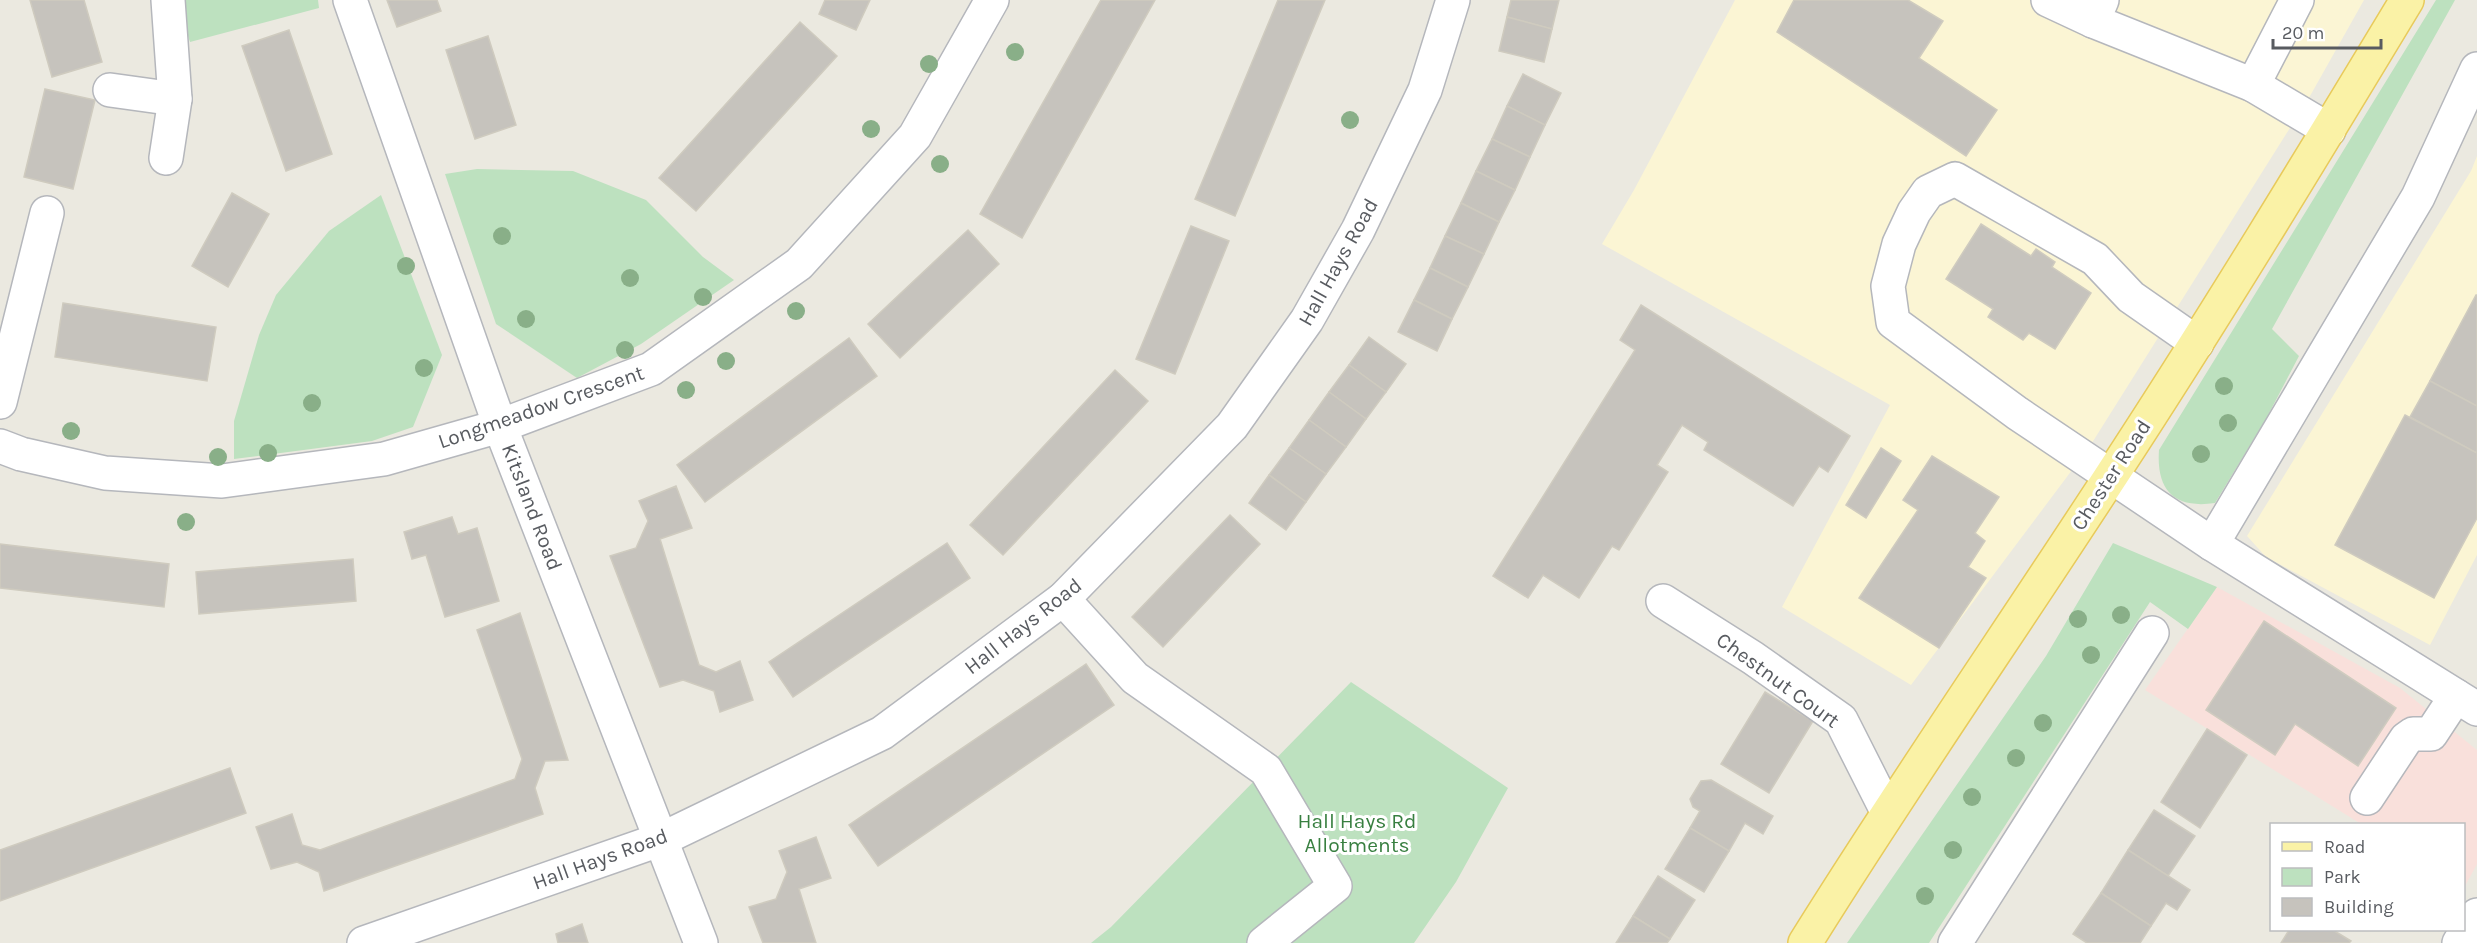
<svg xmlns="http://www.w3.org/2000/svg" width="2477" height="943" font-family="Karla,sans-serif">
  <style>
    .commercial { fill: #fbf5d4 }
    .medical { fill: #f9e0db }
    .green { fill: #bde1bf }
    .building { fill: #c6c3bd; stroke: #cfcbbf; stroke-width: 1.5 }
    .lines { fill: none; stroke-linecap: round; stroke-linejoin: round }
    .minor-casing { stroke: #b5b7bc; stroke-width: 36 }
    .major-casing { stroke: #e8ca5b; stroke-width: 36 }
    .minor { stroke: #fff; stroke-width: 33 }
    .major { stroke: #faf2a6; stroke-width: 33 }
    .tree { fill: #89af88 }
    .labels { text-anchor: middle; dominant-baseline: central; stroke-width: 6; stroke-linejoin: round; paint-order: stroke }
    .street-label { font-size: 21px; fill: #585b60; stroke: #fff }
    .park-label { font-size: 21px; fill: #387f40; stroke: #fff }
  </style>
  <rect width="100%" height="100%" fill="#ebe9e0"/>
  <g class="commercial">
    <path d="M 1735,0 L 2364,0 L 2310,96 L 2090,446 L 1911,685 L 1782,607 L 1890,405 L 1602,244 L 1634,190 Z"/>
    <path d="M 2477,156 L 2477,555 L 2430,645 L 2266,557 L 2247,536 L 2471,171 Z"/>
  </g>
  <path class="medical" d="M 2217,587 L 2400,688 L 2477,750 L 2477,864 L 2464,888 L 2464,824 L 2361,824 L 2145,690 Z"/>
  <g class="green">
    <path d="M 176,0 L 318,0 L 319,8 L 190,42 Z"/>
    <path d="M 2436,0 L 2455,0 L 2272,329 L 2299,356 L 2266,419 L 2215,503 C 2175,509 2156,491 2159,450 Z"/>
    <path d="M 477,169 L 573,171 L 646,200 L 703,257 L 734,280 L 641,344 L 577,378 L 496,324 L 445,174 Z"/>
    <path d="M 381,195 L 442,355 L 413,427 L 372,441 L 234,459 L 234,421 L 259,335 L 276,295 L 329,231 Z"/>
    <path d="M 2113,543 L 2217,587 L 2188,629 L 2150,602 L 1929,943 L 1847,943 L 2046,656 Z"/>
    <path d="M 1351,682 L 1508,788 L 1456,882 L 1414,943 L 1091,943 L 1111,927 Z"/>
  </g>
  <g class="building">
    <path d="M 30,0 L 84,0 L 102,62 L 52,77 Z"/>
    <path d="M 387,0 L 437,0 L 441,11 L 397,27 Z"/>
    <path d="M 825,0 L 870,0 L 856,30 L 819,14 Z"/>
    <path d="M 1101,0 L 1155,0 L 1022,238 L 980,214 Z"/>
    <path d="M 1278,0 L 1325,0 L 1235,216 L 1195,199 Z"/>
    <path d="M 1511,0 L 1559,0 L 1552,29 L 1507,17 Z"/>
    <path d="M 1794,0 L 1908,0 L 1943,21 L 1919,58 L 1997,110 L 1966,156 L 1777,32 Z"/>
    <path d="M 1507,17 L 1552,29 L 1544,62 L 1499,51 Z"/>
    <path d="M 800,22 L 837,56 L 696,211 L 659,178 Z"/>
    <path d="M 289,30 L 332,154 L 286,171 L 242,46 Z"/>
    <path d="M 488,36 L 516,125 L 475,139 L 446,50 Z"/>
    <path d="M 1523,74 L 1561,93 L 1545,125 L 1507,106 Z"/>
    <path d="M 45,89 L 95,100 L 73,189 L 24,177 Z"/>
    <path d="M 1507,106 L 1545,125 L 1530,157 L 1492,139 Z"/>
    <path d="M 1492,139 L 1530,157 L 1515,190 L 1476,171 Z"/>
    <path d="M 1476,171 L 1515,190 L 1499,222 L 1461,203 Z"/>
    <path d="M 232,193 L 269,214 L 228,287 L 192,266 Z"/>
    <path d="M 1461,203 L 1499,222 L 1484,254 L 1445,236 Z"/>
    <path d="M 1981,224 L 2031,256 L 2036,249 L 2055,262 L 2052,267 L 2091,293 L 2055,349 L 2029,333 L 2023,340 L 1988,317 L 1993,309 L 1946,279 Z"/>
    <path d="M 1191,226 L 1229,241 L 1175,374 L 1136,359 Z"/>
    <path d="M 968,230 L 999,264 L 900,358 L 868,324 Z"/>
    <path d="M 1445,236 L 1484,254 L 1468,287 L 1430,268 Z"/>
    <path d="M 1430,268 L 1468,287 L 1452,319 L 1414,300 Z"/>
    <path d="M 2476,295 L 2477,295 L 2477,406 L 2430,381 Z"/>
    <path d="M 1414,300 L 1452,319 L 1437,351 L 1398,332 Z"/>
    <path d="M 63,303 L 216,327 L 207,381 L 55,357 Z"/>
    <path d="M 1641,305 L 1850,436 L 1828,472 L 1819,466 L 1793,506 L 1704,450 L 1708,442 L 1682,425 L 1657,465 L 1668,472 L 1619,550 L 1612,546 L 1579,598 L 1543,575 L 1528,598 L 1493,576 L 1635,350 L 1620,340 Z"/>
    <path d="M 1369,337 L 1406,364 L 1386,392 L 1349,365 Z"/>
    <path d="M 849,338 L 877,376 L 705,502 L 677,465 Z"/>
    <path d="M 1349,365 L 1386,392 L 1366,419 L 1329,392 Z"/>
    <path d="M 1115,370 L 1148,401 L 1003,555 L 970,525 Z"/>
    <path d="M 2430,381 L 2477,406 L 2477,453 L 2410,417 Z"/>
    <path d="M 1329,392 L 1366,419 L 1346,447 L 1309,420 Z"/>
    <path d="M 2405,415 L 2477,453 L 2477,518 L 2434,598 L 2335,545 Z"/>
    <path d="M 1309,420 L 1346,447 L 1326,474 L 1289,448 Z"/>
    <path d="M 1289,448 L 1326,474 L 1306,502 L 1269,475 Z"/>
    <path d="M 1881,448 L 1901,461 L 1866,518 L 1846,505 Z"/>
    <path d="M 1932,456 L 1999,497 L 1975,533 L 1985,541 L 1968,567 L 1986,578 L 1939,648 L 1859,598 L 1918,510 L 1903,500 Z"/>
    <path d="M 1269,475 L 1306,502 L 1286,530 L 1249,503 Z"/>
    <path d="M 676,486 L 692,528 L 660,539 L 699,665 L 716,672 L 740,661 L 753,700 L 720,712 L 714,691 L 683,680 L 660,687 L 610,556 L 636,548 L 648,521 L 639,501 Z"/>
    <path d="M 1230,515 L 1260,544 L 1163,647 L 1132,617 Z"/>
    <path d="M 452,517 L 458,534 L 477,528 L 499,601 L 445,617 L 426,555 L 412,559 L 404,532 Z"/>
    <path d="M 947,543 L 970,578 L 793,697 L 769,662 Z"/>
    <path d="M 0,544 L 169,564 L 164,607 L 0,588 Z"/>
    <path d="M 353,559 L 356,601 L 199,614 L 196,572 Z"/>
    <path d="M 520,613 L 568,760 L 545,761 L 535,788 L 543,814 L 324,891 L 319,872 L 297,862 L 271,869 L 256,827 L 292,814 L 302,845 L 320,850 L 515,779 L 522,759 L 477,630 Z"/>
    <path d="M 2264,621 L 2396,708 L 2358,766 L 2295,724 L 2275,755 L 2206,710 Z"/>
    <path d="M 1086,664 L 1114,705 L 878,866 L 849,825 Z"/>
    <path d="M 1765,692 L 1813,721 L 1769,793 L 1721,764 Z"/>
    <path d="M 2207,729 L 2247,755 L 2200,828 L 2161,802 Z"/>
    <path d="M 230,768 L 246,813 L 0,901 L 0,850 Z"/>
    <path d="M 1711,780 L 1773,816 L 1763,834 L 1745,823 L 1729,851 L 1690,828 L 1700,811 L 1693,807 L 1690,799 L 1701,781 Z"/>
    <path d="M 2154,810 L 2195,836 L 2168,876 L 2128,850 Z"/>
    <path d="M 1690,828 L 1729,851 L 1704,892 L 1665,869 Z"/>
    <path d="M 816,837 L 831,878 L 799,889 L 816,943 L 763,943 L 749,907 L 776,899 L 787,872 L 779,851 Z"/>
    <path d="M 2128,850 L 2190,890 L 2177,910 L 2166,903 L 2151,926 L 2101,893 Z"/>
    <path d="M 1658,876 L 1695,900 L 1670,939 L 1633,916 Z"/>
    <path d="M 2101,893 L 2151,926 L 2140,943 L 2087,943 L 2073,934 Z"/>
    <path d="M 1633,916 L 1670,939 L 1667,943 L 1616,943 Z"/>
    <path d="M 582,924 L 588,943 L 558,943 L 556,934 Z"/>
    <path d="M 2289,930 L 2333,930 L 2351,941 L 2349,943 L 2281,943 Z"/>
  </g>
  <g class="lines">
    <defs>
      <g id="minor">
        <path d="M 350,0 L 500,426 L 701,943"/>
        <path d="M 2048,0 L 2093,21"/>
        <path d="M 2102,0 L 2093,21 L 2253,85 L 2329,130"/>
        <path d="M 2253,85 L 2297,0"/>
        <path d="M 110,90 L 175,99"/>
        <path d="M 166,158 L 175,99 L 168,0"/>
        <path d="M 2197,343 L 2131,297 L 2095,259 L 1955,179 L 1928,192 L 1914,212 L 1899,244 L 1888,286 L 1893,322 L 2017,413 L 2212,544 L 2477,709"/>
        <path d="M 0,402 L 47,213"/>
        <path d="M 0,446 L 21,454 L 105,473 L 222,481 L 384,459 L 500,426 L 651,369 L 799,264 L 915,136 L 992,0"/>
        <path d="M 2212,544 L 2418,197 L 2477,69"/>
        <path d="M 1063,599 L 1135,678 L 1266,770 L 1335,886 L 1264,943"/>
        <path d="M 1663,601 L 1753,658 L 1841,720 L 1887,811"/>
        <path d="M 2367,798 L 2406,739 L 2413,734 L 2431,734 L 2456,696"/>
        <path d="M 364,943 L 662,839 L 882,733 L 1063,599 L 1232,426 L 1307,320 L 1358,230 L 1425,90 L 1453,0"/>
        <path d="M 1955,943 L 2152,633"/>
        <path d="M 2459,943 L 2477,915"/>
      </g>
      <path id="major" d="M 1805,943 C 1904,784 2011,630 2113,473 C 2215,317 2311,159 2407,0"/>
    </defs>
    <use href="#minor" class="minor-casing"/>
    <use href="#major" class="major-casing"/>
    <use href="#minor" class="minor"/>
    <use href="#major" class="major"/>
  </g>
  <g class="tree">
    <circle cx="1015" cy="52" r="9"/>
    <circle cx="929" cy="64" r="9"/>
    <circle cx="1350" cy="120" r="9"/>
    <circle cx="871" cy="129" r="9"/>
    <circle cx="940" cy="164" r="9"/>
    <circle cx="502" cy="236" r="9"/>
    <circle cx="406" cy="266" r="9"/>
    <circle cx="630" cy="278" r="9"/>
    <circle cx="703" cy="297" r="9"/>
    <circle cx="796" cy="311" r="9"/>
    <circle cx="526" cy="319" r="9"/>
    <circle cx="625" cy="350" r="9"/>
    <circle cx="726" cy="361" r="9"/>
    <circle cx="424" cy="368" r="9"/>
    <circle cx="2224" cy="386" r="9"/>
    <circle cx="686" cy="390" r="9"/>
    <circle cx="312" cy="403" r="9"/>
    <circle cx="2228" cy="423" r="9"/>
    <circle cx="71" cy="431" r="9"/>
    <circle cx="268" cy="453" r="9"/>
    <circle cx="2201" cy="454" r="9"/>
    <circle cx="218" cy="457" r="9"/>
    <circle cx="186" cy="522" r="9"/>
    <circle cx="2121" cy="615" r="9"/>
    <circle cx="2078" cy="619" r="9"/>
    <circle cx="2091" cy="655" r="9"/>
    <circle cx="2043" cy="723" r="9"/>
    <circle cx="2016" cy="758" r="9"/>
    <circle cx="1972" cy="797" r="9"/>
    <circle cx="1953" cy="850" r="9"/>
    <circle cx="1925" cy="896" r="9"/>
  </g>
  <g class="labels">
    <g class="street-label">
      <text transform="translate(1338 262) rotate(-61)">Hall Hays Road</text>
      <text transform="translate(541 407) rotate(-19)">Longmeadow Crescent</text>
      <text transform="translate(2111 475) rotate(-57)">Chester Road</text>
      <text transform="translate(532 507) rotate(69)">Kitsland Road</text>
      <text transform="translate(1023 626) rotate(-38)">Hall Hays Road</text>
      <text transform="translate(1778 680) rotate(36)">Chestnut Court</text>
      <text transform="translate(600 859) rotate(-20)">Hall Hays Road</text>
    </g>
    <g class="park-label">
      <text x="1357" y="821">Hall Hays Rd<tspan x="1357" dy="24">Allotments</tspan></text>
    </g>
  </g>
  <rect x="2270" y="823" width="195" height="108" fill="#ffffff" stroke="#bcbdbf" stroke-width="1.5"/>
  <rect x="2282" y="842" width="30" height="9" fill="#faf2a6" stroke="#bcbdbf" stroke-width="1.5"/>
  <text x="2324" y="853" font-size="18" fill="#585b60">Road</text>
  <rect x="2282" y="868" width="30" height="18" fill="#bde1bf" stroke="#bcbdbf" stroke-width="1.5"/>
  <text x="2324" y="883" font-size="18" fill="#585b60">Park</text>
  <rect x="2282" y="898" width="30" height="18" fill="#c6c3bd" stroke="#bcbdbf" stroke-width="1.5"/>
  <text x="2324" y="913" font-size="18" fill="#585b60">Building</text>
  <path d="M2273 39v9h108v-9" fill="none" stroke="#585b60" stroke-width="3"/>
  <text x="2282" y="39" font-size="18" fill="#585b60" stroke="#ffffff" stroke-width="4.5" paint-order="stroke">20 m</text>
</svg>
